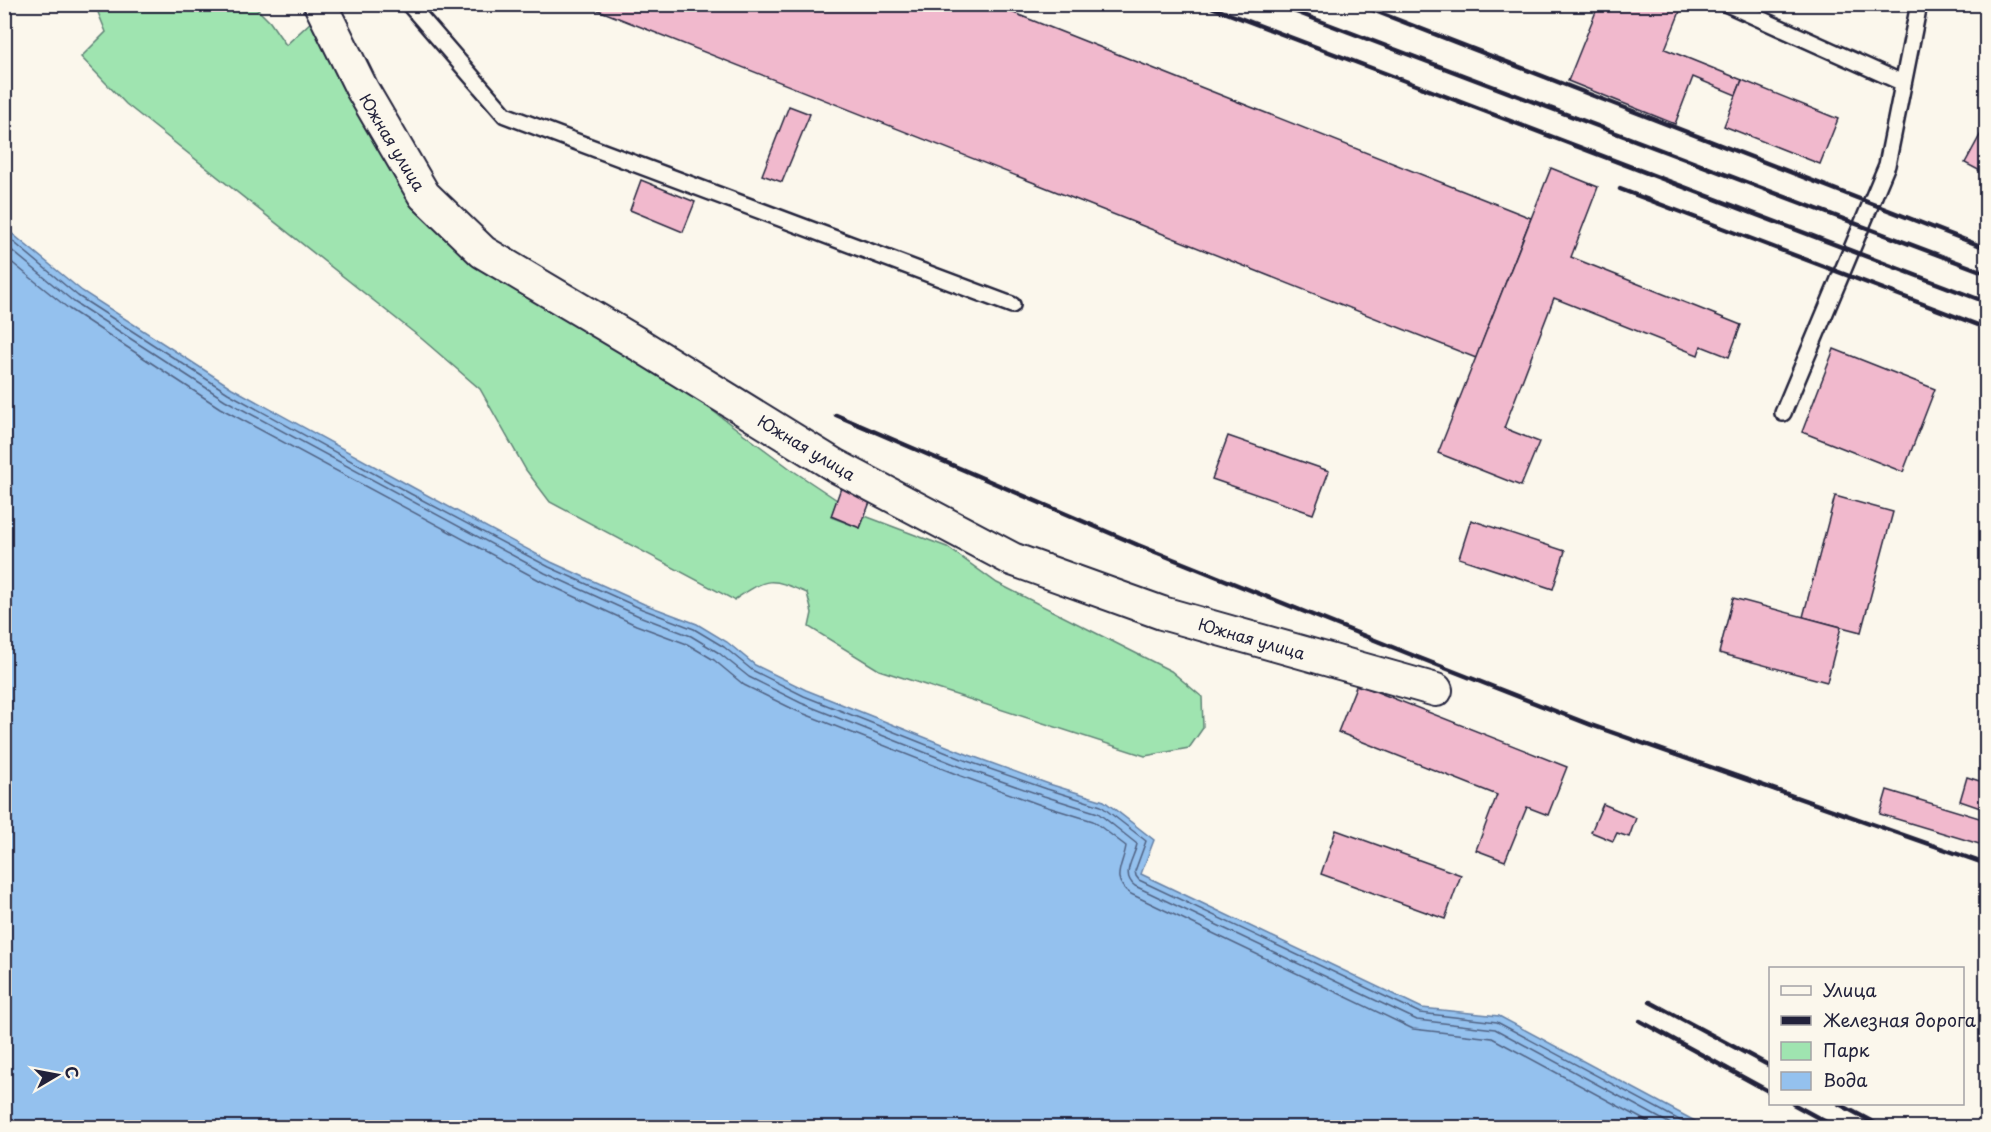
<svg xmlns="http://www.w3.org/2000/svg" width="1991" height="1132" font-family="'Playpen Sans',sans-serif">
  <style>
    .green { fill: #9fe4b0; stroke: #608376; stroke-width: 1.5 }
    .water { fill: #94c1ee; stroke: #6681a6; stroke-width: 1.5 }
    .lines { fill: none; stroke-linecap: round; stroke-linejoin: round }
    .shore { stroke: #506283; stroke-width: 1.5 }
    .building { fill: #f1b9cd; stroke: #22223b; stroke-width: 1.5 }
    .service-casing { stroke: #22223b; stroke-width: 20 }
    .minor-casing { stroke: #22223b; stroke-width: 36 }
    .service { stroke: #fbf7ec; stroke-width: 15 }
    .minor { stroke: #fbf7ec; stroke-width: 32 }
    .rail { stroke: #22223b; stroke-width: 4.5 }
    .labels { text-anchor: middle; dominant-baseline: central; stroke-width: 5; stroke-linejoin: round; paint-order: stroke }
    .street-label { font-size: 16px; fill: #22223b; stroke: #fbf7ec }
  </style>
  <rect width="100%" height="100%" fill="#fbf7ec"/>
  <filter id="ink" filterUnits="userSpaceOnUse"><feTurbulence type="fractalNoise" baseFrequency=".0167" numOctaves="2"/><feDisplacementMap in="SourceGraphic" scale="12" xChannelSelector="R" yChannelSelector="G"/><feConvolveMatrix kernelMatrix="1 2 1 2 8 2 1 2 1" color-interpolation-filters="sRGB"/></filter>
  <g filter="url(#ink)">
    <path class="green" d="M 95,5 L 253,5 L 270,22 L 286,45 L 312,21 L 426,210 L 638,355 L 792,470 L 837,500 L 831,517 L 860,528 L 865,516 L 947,547 L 997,583 L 1171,671 L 1202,697 L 1203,728 L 1189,748 L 1145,756 L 879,670 L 809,627 L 812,613 L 807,593 C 769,577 769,577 734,600 L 550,502 L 526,470 L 480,389 L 422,339 L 126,104 L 81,57 L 106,32 Z"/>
    <path class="water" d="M 4,227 L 82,291 L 232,388 L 414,488 L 551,562 L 644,604 L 697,624 L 727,642 L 755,665 L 806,690 L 969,755 L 1049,784 L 1104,801 L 1154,840 L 1141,874 L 1422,1008 L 1499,1016 L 1706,1127 L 5,1127 Z"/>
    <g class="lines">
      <g class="shore">
        <path d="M 4,234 L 78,296 L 228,393 L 411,494 L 549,567 L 642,609 L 694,629 L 724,647 L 752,670 L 804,696 L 967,761 L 1047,789 L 1101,806 L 1146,841 L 1135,871 L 1136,876 L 1139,880 L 1420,1013 L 1497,1022 L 1694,1128"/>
        <path d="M 4,244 L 74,302 L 225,400 L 545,573 L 639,616 L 691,636 L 719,653 L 749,677 L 801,703 L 964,768 L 1044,796 L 1098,813 L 1137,844 C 1134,859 1120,874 1135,886 L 1417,1020 L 1495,1029 L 1678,1128"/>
        <path d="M 4,256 L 69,309 L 220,408 L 541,581 L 636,625 L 687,644 L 714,660 L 744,685 L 797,711 L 961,776 L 1041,805 L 1093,821 L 1126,846 C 1123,866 1109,879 1131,894 L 1413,1029 L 1492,1038 L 1659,1128"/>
      </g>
    </g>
    <g class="building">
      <path d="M 583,4 L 991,4 L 1531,218 L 1476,358 Z"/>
      <path d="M 1599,4 L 1683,4 L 1665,49 L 1742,80 L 1736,95 L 1693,77 L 1675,124 L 1568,81 Z"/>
      <path d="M 1742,80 L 1838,119 L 1820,164 L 1724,126 Z"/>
      <path d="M 789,106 L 810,114 L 782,182 L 762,175 Z"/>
      <path d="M 1984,128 L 1986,129 L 1986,174 L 1965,163 Z"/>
      <path d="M 1551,168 L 1598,187 L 1571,257 L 1741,325 L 1729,357 L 1701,346 L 1698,355 L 1554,298 L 1504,428 L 1539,442 L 1521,486 L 1438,453 Z"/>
      <path d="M 641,180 L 695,202 L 683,232 L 630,210 Z"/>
      <path d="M 1834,349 L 1935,389 L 1903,472 L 1802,432 Z"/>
      <path d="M 1228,436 L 1329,471 L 1313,514 L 1212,479 Z"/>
      <path d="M 842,485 L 872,497 L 860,528 L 831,516 Z"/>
      <path d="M 1835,496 L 1893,512 L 1861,632 L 1803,617 Z"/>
      <path d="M 1471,520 L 1565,551 L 1553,589 L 1459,558 Z"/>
      <path d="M 1733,598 L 1841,627 L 1827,682 L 1719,653 Z"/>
      <path d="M 1357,684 L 1567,767 L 1548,815 L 1527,807 L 1505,861 L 1476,850 L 1497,795 L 1338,732 Z"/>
      <path d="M 1967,777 L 1986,783 L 1986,810 L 1960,801 Z"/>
      <path d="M 1887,790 L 1986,820 L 1986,846 L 1880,814 Z"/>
      <path d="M 1603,804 L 1636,818 L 1629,837 L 1617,833 L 1613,841 L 1591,832 Z"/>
      <path d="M 1336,830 L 1461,875 L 1445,919 L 1321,874 Z"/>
    </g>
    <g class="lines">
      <defs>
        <g id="service">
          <path d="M 409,4 L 505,115 L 1012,305"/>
          <path d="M 1727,4 L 1903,83"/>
          <path d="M 1783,413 L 1887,165 L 1919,4"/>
        </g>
        <path id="minor" d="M 320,4 L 362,89 L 424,195 L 483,252 L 638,344 L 836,466 L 1012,559 L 1162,613 L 1436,690"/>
      </defs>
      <use href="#service" class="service-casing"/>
      <use href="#minor" class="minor-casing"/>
      <use href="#service" class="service"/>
      <use href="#minor" class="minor"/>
      <g class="rail">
        <path d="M 1203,4 L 1986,302"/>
        <path d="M 1275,4 L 1986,273"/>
        <path d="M 1357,4 L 1986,248"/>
        <path d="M 1620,189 L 1986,328"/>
        <path d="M 836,415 L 1138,545 L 1417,657 L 1591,725 L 1986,864"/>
        <path d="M 1650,1002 L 1770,1066"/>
        <path d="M 1640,1021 L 1770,1092"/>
        <path d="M 1793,1104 L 1837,1128"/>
        <path d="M 1839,1104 L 1884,1128"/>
      </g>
    </g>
  </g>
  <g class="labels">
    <g class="street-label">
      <text transform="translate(393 142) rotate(59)">Южная улица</text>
      <text transform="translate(807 447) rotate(31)">Южная улица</text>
      <text transform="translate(1252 638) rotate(16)">Южная улица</text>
    </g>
  </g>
  <rect width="1991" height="1132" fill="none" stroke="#fbf7ec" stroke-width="24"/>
  <rect x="12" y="12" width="1967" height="1108" fill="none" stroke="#22223b" stroke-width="2" filter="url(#ink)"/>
  <rect x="1769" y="967" width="195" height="138" fill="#fbf7ec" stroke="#a4a2a5" stroke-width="1.5"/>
  <rect x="1781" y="986" width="30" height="9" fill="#fbf7ec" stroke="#a4a2a5" stroke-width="1.5"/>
  <text x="1823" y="997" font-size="18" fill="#22223b">Улица</text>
  <rect x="1781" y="1016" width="30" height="9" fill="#22223b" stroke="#a4a2a5" stroke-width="1.5"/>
  <text x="1823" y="1027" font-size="18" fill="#22223b">Железная дорога</text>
  <rect x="1781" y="1042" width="30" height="18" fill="#9fe4b0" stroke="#a4a2a5" stroke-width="1.5"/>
  <text x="1823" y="1057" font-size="18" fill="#22223b">Парк</text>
  <rect x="1781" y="1072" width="30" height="18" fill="#94c1ee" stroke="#a4a2a5" stroke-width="1.5"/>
  <text x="1823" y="1087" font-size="18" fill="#22223b">Вода</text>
  <g transform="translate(57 1075) rotate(80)" stroke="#fbf7ec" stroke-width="4.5" paint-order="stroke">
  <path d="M0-4.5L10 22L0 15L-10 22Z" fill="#22223b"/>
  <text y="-9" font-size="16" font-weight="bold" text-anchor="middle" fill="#22223b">С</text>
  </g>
</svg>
